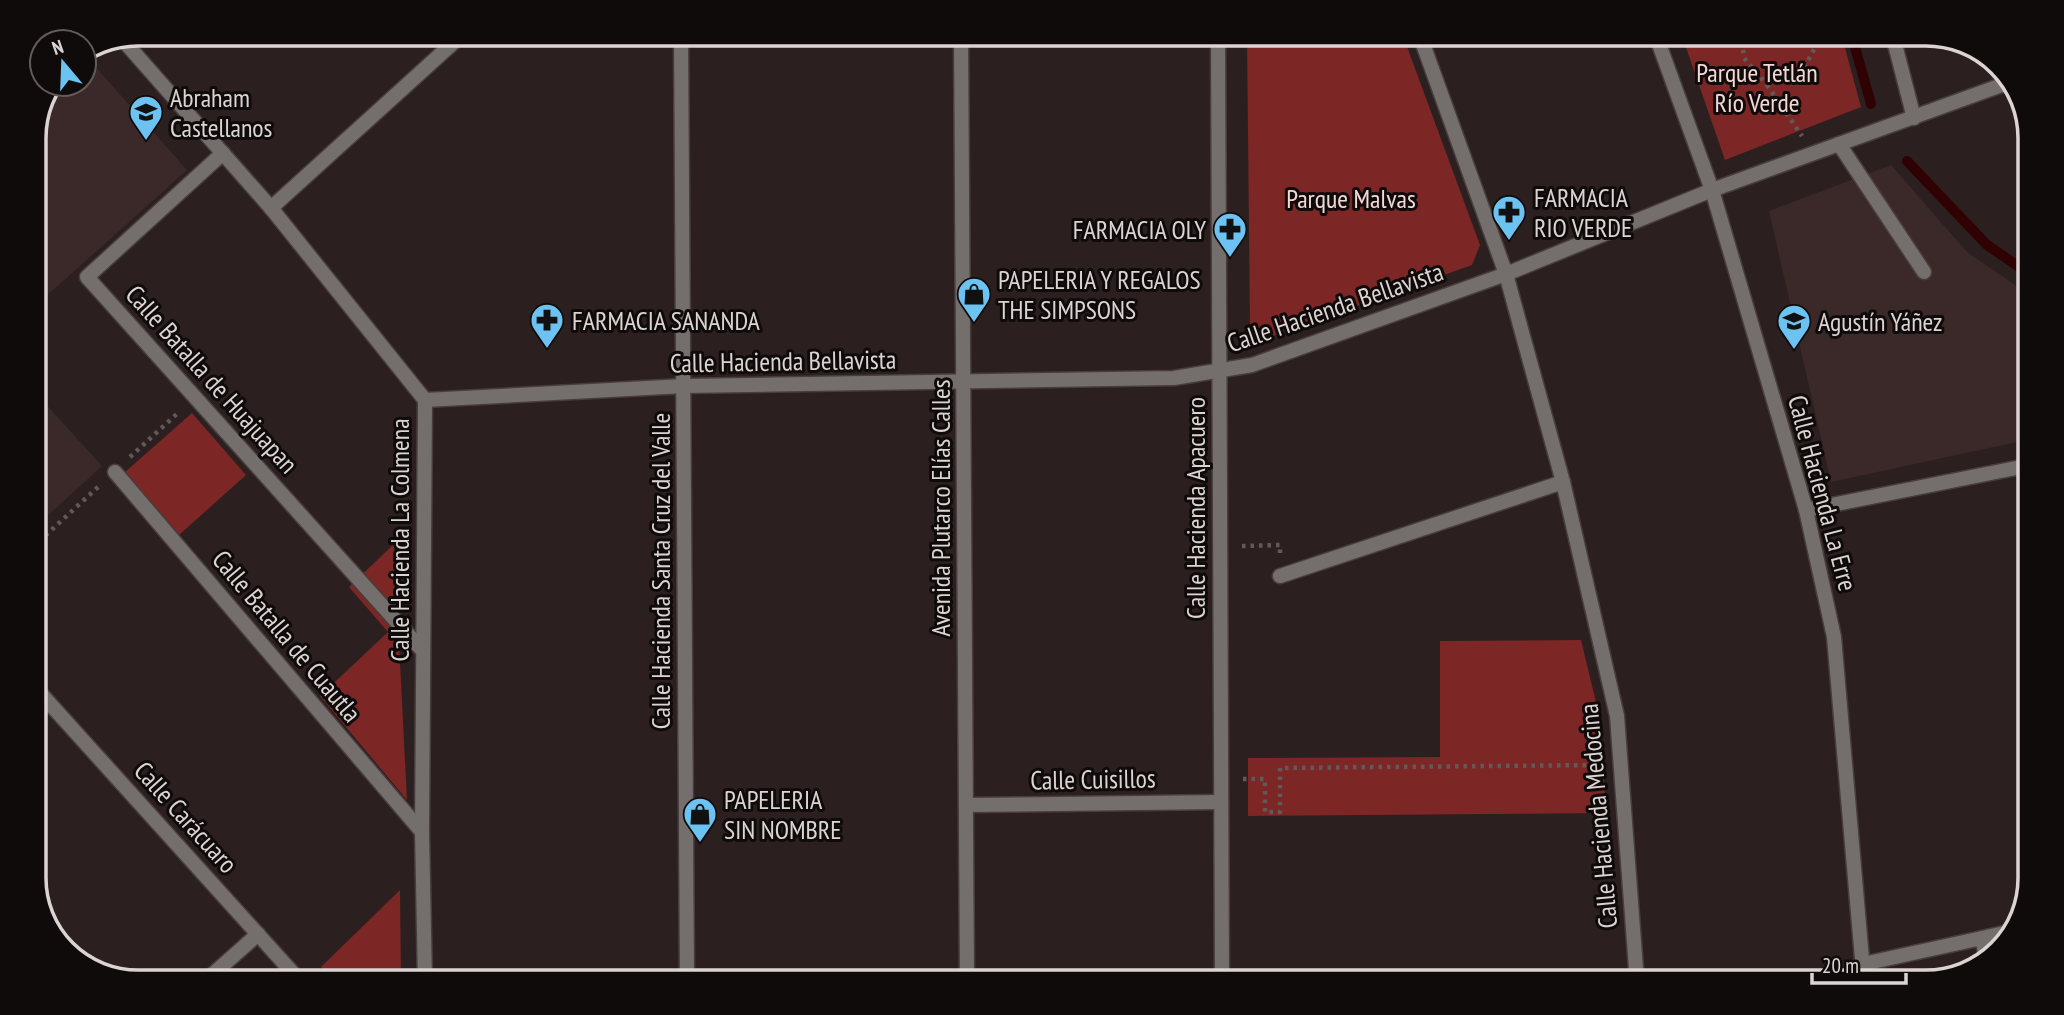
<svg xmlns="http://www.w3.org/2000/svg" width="2064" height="1015" font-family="'PT Sans Narrow',sans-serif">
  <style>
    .built { fill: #3a2928 }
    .green { fill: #7c2625 }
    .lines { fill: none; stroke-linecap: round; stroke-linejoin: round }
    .stream { stroke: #2f0103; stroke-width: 10 }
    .service-casing { stroke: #473d3c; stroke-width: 17 }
    .pedestrian-casing { stroke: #473d3c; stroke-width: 17 }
    .minor-casing { stroke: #473d3c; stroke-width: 17 }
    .tertiary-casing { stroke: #473d3c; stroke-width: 17 }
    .path { stroke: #635958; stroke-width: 4.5; stroke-dasharray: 3.5 5; stroke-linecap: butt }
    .service { stroke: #746e6d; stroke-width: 14 }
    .pedestrian { stroke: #746e6d; stroke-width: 14 }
    .minor { stroke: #746e6d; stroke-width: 14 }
    .tertiary { stroke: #746e6d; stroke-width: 14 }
    .labels { text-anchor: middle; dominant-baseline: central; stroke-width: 6; stroke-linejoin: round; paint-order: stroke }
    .park-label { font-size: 26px; fill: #f3d8d5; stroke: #100b0b }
    .poi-label { font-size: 26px; fill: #dbd4d3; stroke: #100b0b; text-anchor: start }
    .street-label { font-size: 26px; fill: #dbd4d3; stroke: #100b0b }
    .rim { fill: none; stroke: #dbd4d3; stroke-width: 3.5 }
  </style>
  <rect width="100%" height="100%" fill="#2b201f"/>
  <g class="built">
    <path d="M 85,55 L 187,170 L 33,308 L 33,131 L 55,84 L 84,84 Z"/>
    <path d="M 1891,165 L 1967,252 L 2031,296 L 2031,439 L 1831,482 L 1769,211 Z"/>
    <path d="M 33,390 L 102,466 L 33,529 Z"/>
  </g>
  <g class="green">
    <path d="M 1247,33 L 1402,33 L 1480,245 L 1472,265 L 1267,338 L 1250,328 Z"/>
    <path d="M 1681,33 L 1841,33 L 1861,107 L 1725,160 Z"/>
    <path d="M 192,413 L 246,475 L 179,535 L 124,473 Z"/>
    <path d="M 394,544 L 407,800 L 320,696 L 388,632 L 349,587 Z"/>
    <path d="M 1581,640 L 1600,719 L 1606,813 L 1248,816 L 1248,758 L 1440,757 L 1440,641 Z"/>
    <path d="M 400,890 L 401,982 L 334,982 L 321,967 Z"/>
  </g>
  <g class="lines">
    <g class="stream">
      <path d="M 1851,33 L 1871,104"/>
      <path d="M 1907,161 L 1987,245 L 2031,275"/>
    </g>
    <defs>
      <path id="service" d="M 1839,144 L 1924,272"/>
      <g id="pedestrian">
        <path d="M 115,472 L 422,832"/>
        <path d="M 1806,510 L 2031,465"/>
        <path d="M 966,805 L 1221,802"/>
        <path d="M 1982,938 L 2013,931"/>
        <path d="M 204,982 L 258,934"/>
      </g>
      <g id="minor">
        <path d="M 681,33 L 687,982"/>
        <path d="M 1218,33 L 1222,982"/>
        <path d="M 1419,33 L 1506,274 L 1563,482 L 1617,716 L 1637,982"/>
        <path d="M 1655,33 L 1712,190 L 1806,510 L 1834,637 L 1864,982"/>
        <path d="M 1892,33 L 1914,118"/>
        <path d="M 123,40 L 271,208 L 425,400 L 422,832 L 425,982"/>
        <path d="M 223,153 L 87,277 L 423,651"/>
        <path d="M 271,208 L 464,33"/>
        <path d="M 425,400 L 684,386 L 1174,378 L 1252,365 L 1506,274 L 1712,190 L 2013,81"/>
        <path d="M 1280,576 L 1563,482"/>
        <path d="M 33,685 L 301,982"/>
        <path d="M 1863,964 L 1982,938 L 1987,961"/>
      </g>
      <path id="tertiary" d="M 961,33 L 967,982"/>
    </defs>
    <use href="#service" class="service-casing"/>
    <use href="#pedestrian" class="pedestrian-casing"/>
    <use href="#minor" class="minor-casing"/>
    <use href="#tertiary" class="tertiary-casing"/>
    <g class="path">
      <path d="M 1741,33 L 1744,58 L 1767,85 L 1804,68 L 1817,44 L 1814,33"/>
      <path d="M 1767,85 L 1802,136"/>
      <path d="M 130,457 L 180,411"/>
      <path d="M 1242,546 L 1280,545 L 1280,554"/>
      <path d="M 33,547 L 98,487"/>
      <path d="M 1243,779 L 1265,779 L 1265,812 L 1280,812 L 1280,768 L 1599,765"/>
    </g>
    <use href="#service" class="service"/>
    <use href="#pedestrian" class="pedestrian"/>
    <use href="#minor" class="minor"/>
    <use href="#tertiary" class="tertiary"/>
  </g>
  <defs>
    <symbol id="school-pin" viewBox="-11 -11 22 30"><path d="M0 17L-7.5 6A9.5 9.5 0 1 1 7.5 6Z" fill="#6cc3f2" stroke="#100b0b"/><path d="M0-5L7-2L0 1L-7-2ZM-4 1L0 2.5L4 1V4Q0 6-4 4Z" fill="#111"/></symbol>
    <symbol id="pharmacy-pin" viewBox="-11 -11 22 30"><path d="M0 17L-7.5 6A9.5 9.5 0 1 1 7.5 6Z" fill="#6cc3f2" stroke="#100b0b"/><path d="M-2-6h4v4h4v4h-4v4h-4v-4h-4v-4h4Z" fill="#111"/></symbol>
    <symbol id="shop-pin" viewBox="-11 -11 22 30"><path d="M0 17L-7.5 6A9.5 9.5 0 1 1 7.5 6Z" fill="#6cc3f2" stroke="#100b0b"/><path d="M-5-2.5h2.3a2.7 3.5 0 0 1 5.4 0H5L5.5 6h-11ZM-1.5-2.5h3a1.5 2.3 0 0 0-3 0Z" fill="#111"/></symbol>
  </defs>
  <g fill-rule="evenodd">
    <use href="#school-pin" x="127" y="93" width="38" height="52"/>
    <use href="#pharmacy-pin" x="1490" y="193" width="38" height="52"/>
    <use href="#pharmacy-pin" x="1211" y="210" width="38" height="52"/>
    <use href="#shop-pin" x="955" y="275" width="38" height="52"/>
    <use href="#pharmacy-pin" x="528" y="301" width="38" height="52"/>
    <use href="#school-pin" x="1775" y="302" width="38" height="52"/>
    <use href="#shop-pin" x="681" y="795" width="38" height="52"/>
  </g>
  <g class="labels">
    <g class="park-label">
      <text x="1757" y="72">Parque Tetlán<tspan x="1757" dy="30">Río Verde</tspan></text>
      <text x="1351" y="198">Parque Malvas</text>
    </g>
    <g class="poi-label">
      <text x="170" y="97">Abraham<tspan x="170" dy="30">Castellanos</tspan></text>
      <text x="1534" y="197">FARMACIA<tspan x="1534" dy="30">RIO VERDE</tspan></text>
      <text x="1206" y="229" text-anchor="end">FARMACIA OLY</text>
      <text x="998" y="279">PAPELERIA Y REGALOS<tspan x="998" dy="30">THE SIMPSONS</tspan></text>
      <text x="572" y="320">FARMACIA SANANDA</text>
      <text x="1818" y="321">Agustín Yáñez</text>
      <text x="724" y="799">PAPELERIA<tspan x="724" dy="30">SIN NOMBRE</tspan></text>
    </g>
    <g class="street-label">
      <text transform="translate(1335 307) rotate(-19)">Calle Hacienda Bellavista</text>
      <text transform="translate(783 361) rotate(-1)">Calle Hacienda Bellavista</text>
      <text transform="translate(212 379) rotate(48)">Calle Batalla de Huajuapan</text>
      <text transform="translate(1823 493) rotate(75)">Calle Hacienda La Erre</text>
      <text transform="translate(940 508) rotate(-90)">Avenida Plutarco Elías Calles</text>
      <text transform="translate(1195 508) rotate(-90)">Calle Hacienda Apacuero</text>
      <text transform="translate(399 540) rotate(-90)">Calle Hacienda La Colmena</text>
      <text transform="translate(660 571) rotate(-90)">Calle Hacienda Santa Cruz del Valle</text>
      <text transform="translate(287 636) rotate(50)">Calle Batalla de Cuautla</text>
      <text transform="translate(1093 779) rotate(-1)">Calle Cuisillos</text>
      <text transform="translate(1598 816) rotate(-95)">Calle Hacienda Medocina</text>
      <text transform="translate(186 817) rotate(48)">Calle Carácuaro</text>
    </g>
  </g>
  <path d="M0 0H2064V1015H0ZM138 46H1926A92 92 0 0 1 2018 138V878A92 92 0 0 1 1926 970H138A92 92 0 0 1 46 878V138A92 92 0 0 1 138 46Z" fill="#100b0b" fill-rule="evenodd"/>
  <path class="rim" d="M138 46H1926A92 92 0 0 1 2018 138V878A92 92 0 0 1 1926 970H138A92 92 0 0 1 46 878V138A92 92 0 0 1 138 46Z"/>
  <g transform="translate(63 63) rotate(341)"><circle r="33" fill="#100b0b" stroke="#615b5b" stroke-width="2"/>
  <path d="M0-5L12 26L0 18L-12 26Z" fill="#6cc3f2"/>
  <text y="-10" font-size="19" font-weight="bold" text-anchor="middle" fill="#dbd4d3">N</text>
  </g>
  <path d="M1812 973v10h94v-10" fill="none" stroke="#dbd4d3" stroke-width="3.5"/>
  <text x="1822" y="973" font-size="21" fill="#dbd4d3" stroke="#100b0b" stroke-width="5" paint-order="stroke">20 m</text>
</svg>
